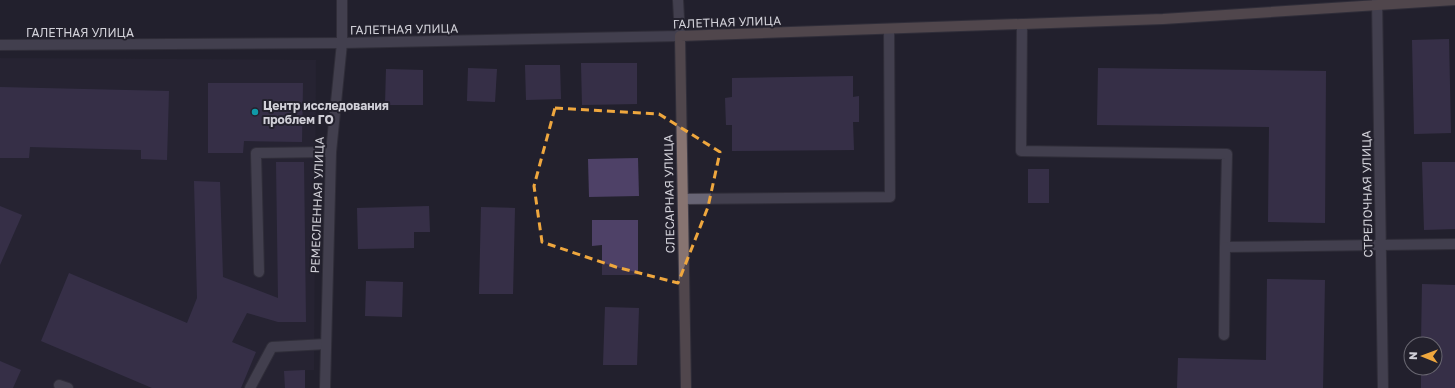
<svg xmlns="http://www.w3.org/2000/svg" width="1455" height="388" font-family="'Golos Text',sans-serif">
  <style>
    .built { fill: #2a2638 }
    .building { fill: #4e4167 }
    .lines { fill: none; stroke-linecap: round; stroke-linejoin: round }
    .lane-casing { stroke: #403d48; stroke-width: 12 }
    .street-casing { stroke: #403d48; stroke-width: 12 }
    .secondary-casing { stroke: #403d48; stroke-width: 12 }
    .lane { stroke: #686575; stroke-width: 10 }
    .street { stroke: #686575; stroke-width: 10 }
    .secondary { stroke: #877471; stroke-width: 10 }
    .marked { fill: none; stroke: #efa73e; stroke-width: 3; stroke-dasharray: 8 5; stroke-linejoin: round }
    .culture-dot { fill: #0f9aa8; stroke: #23212d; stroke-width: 1.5 }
    .labels { text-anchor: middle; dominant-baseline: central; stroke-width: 4; stroke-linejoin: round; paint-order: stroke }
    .street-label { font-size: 12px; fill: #d1d0d8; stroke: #23212d }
    .poi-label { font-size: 12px; font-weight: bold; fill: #d1d0d8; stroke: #23212d; text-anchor: start }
  </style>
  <rect width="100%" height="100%" fill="#23212d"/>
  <path class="built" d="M 0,58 L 316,60 L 314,370 L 305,370 L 305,388 L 0,388 Z"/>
  <g class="building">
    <path d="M 1449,39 L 1451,133 L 1414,134 L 1412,40 Z"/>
    <path d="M 581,63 L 637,63 L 637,104 L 582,105 Z"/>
    <path d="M 525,65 L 560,65 L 561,99 L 526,100 Z"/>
    <path d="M 468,68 L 497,69 L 495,102 L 467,101 Z"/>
    <path d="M 1098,68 L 1326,71 L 1325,223 L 1268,222 L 1269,127 L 1097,125 Z"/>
    <path d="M 386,69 L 423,70 L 423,105 L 385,105 Z"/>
    <path d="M 853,76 L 853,97 L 859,96 L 859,122 L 853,122 L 854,150 L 732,151 L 732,125 L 726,125 L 725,98 L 732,97 L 732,78 Z"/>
    <path d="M 208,83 L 303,83 L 302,142 L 244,141 L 243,153 L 208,153 Z"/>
    <path d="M 0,87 L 169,91 L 167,160 L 141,159 L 141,150 L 30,147 L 29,158 L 0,158 Z"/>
    <path d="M 638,158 L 639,196 L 589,197 L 588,159 Z"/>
    <path d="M 276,162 L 304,162 L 306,322 L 278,322 L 247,313 L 232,342 L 256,352 L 241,388 L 152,388 L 41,341 L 69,273 L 187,323 L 197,298 L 194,181 L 220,182 L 223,277 L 278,298 Z"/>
    <path d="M 1422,162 L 1455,162 L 1455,229 L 1424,230 Z"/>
    <rect x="1028" y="169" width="21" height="34"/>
    <path d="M 0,206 L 22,215 L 0,265 Z"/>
    <path d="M 429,206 L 430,232 L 414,232 L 414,248 L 358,249 L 357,208 Z"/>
    <path d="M 481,207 L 515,208 L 513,294 L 479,294 Z"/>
    <path d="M 592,220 L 638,220 L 638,275 L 602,275 L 602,245 L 592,246 Z"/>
    <path d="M 1267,279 L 1325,280 L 1323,388 L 1177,388 L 1178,358 L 1266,360 Z"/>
    <path d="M 366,281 L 403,282 L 402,317 L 365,316 Z"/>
    <path d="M 1422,284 L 1455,285 L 1455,388 L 1421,388 L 1421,368 L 1435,368 L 1435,344 L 1421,344 Z"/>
    <path d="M 605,307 L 639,308 L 637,365 L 603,365 Z"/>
    <path d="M 0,361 L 21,370 L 13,388 L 0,388 Z"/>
    <path d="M 305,370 L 305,388 L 285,388 L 284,371 Z"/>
  </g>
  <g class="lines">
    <defs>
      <g id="lane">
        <path d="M 1022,24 L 1021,151 L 1227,154 L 1225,247 L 1380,245"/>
        <path d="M 683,199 L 890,197 L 889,29"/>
        <path d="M 259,272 L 256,153 L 331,152"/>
        <path d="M 1224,335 L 1225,247"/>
        <path d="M 59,385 L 68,388"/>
        <path d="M 250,388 L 272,347 L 326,344"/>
      </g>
      <g id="street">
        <path d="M 1377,0 L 1383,388"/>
        <path d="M 0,45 L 342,43 L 680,36 L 678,0"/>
        <path d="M 1380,245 L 1455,244"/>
        <path d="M 325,388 L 331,152 L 342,43 L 342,0"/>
      </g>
      <path id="secondary" d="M 686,388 L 680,36 L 1163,19 L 1455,0"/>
    </defs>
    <use href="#lane" class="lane-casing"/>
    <use href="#street" class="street-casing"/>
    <use href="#secondary" class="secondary-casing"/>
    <use href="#lane" class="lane"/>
    <use href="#street" class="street"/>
    <use href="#secondary" class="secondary"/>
  </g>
  <path d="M0 0H1455V388H0ZM 555,108 L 659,114 L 720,152 L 708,207 L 678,283 L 616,267 L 542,242 L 534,186 Z" fill="#23212d" fill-opacity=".55" fill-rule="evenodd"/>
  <path class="marked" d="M 555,108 L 659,114 L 720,152 L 708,207 L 678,283 L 616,267 L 542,242 L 534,186 Z"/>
  <circle class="culture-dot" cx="255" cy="112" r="4"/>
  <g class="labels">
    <g class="street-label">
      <text transform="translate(727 22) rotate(-2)">ГАЛЕТНАЯ УЛИЦА</text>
      <text transform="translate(404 29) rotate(-1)">ГАЛЕТНАЯ УЛИЦА</text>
      <text x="80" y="32">ГАЛЕТНАЯ УЛИЦА</text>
      <text transform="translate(669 194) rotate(-91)">СЛЕСАРНАЯ УЛИЦА</text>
      <text transform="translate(1367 194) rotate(-91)">СТРЕЛОЧНАЯ УЛИЦА</text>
      <text transform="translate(317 205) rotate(-88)">РЕМЕСЛЕННАЯ УЛИЦА</text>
    </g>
    <g class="poi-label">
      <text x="263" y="105">Центр исследования<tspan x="263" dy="14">проблем ГО</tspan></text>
    </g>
  </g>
  <g transform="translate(1423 356) rotate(271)"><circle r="19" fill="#23212d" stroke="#696771"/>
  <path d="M0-3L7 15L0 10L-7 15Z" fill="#efa73e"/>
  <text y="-6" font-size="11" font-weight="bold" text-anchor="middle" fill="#d1d0d8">N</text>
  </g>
</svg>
